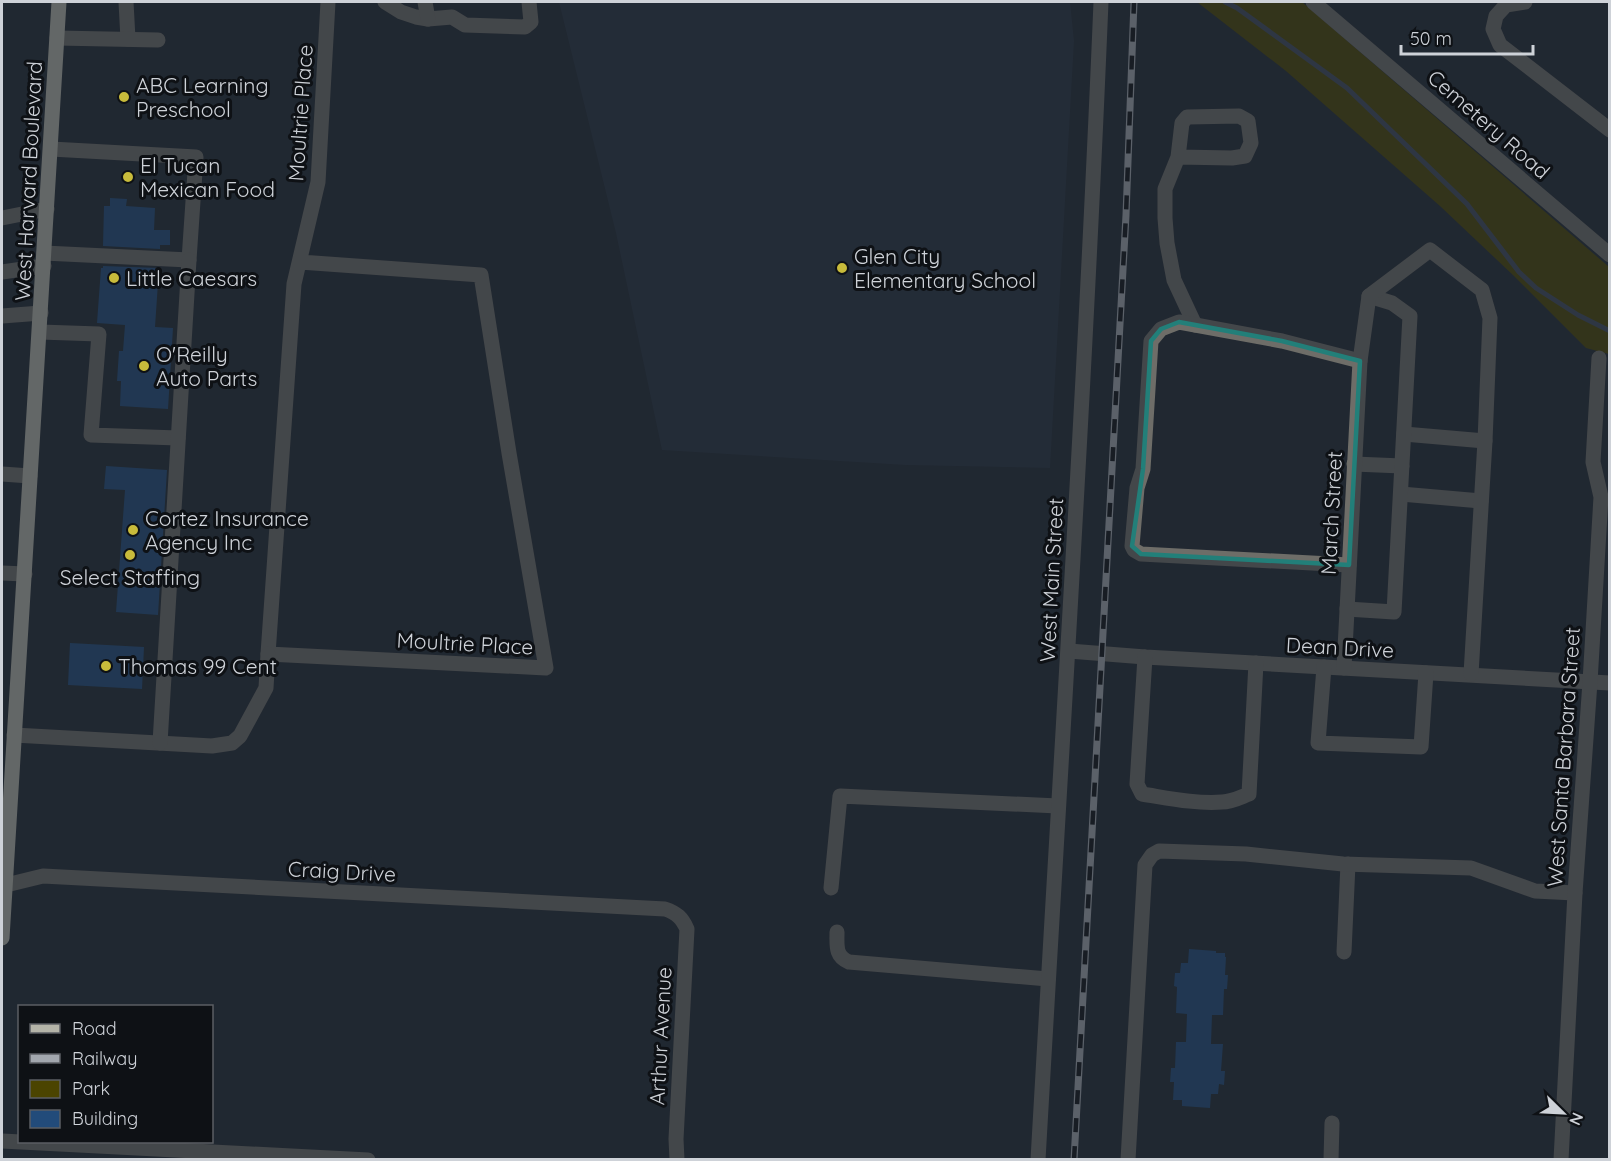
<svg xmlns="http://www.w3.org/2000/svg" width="1611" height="1161" font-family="Quicksand,sans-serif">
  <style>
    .built { fill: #27323f }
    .green { fill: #4b4400 }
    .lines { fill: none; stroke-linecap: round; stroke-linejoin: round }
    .stream { stroke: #3e485a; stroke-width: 5 }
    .building { fill: #224b7a }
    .minor { stroke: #6e6d68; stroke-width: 15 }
    .major { stroke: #b4b4a8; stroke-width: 15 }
    .rail-casing { stroke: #a2a7ae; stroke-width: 7 }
    .rail { stroke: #0e1115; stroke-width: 4.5; stroke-dasharray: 14; stroke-linecap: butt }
    .marked { fill: none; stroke: #227f79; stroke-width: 4.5; stroke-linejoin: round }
    .poi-dot { fill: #c8bb3b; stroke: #0e1115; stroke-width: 2 }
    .labels { text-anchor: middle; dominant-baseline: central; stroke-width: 6; stroke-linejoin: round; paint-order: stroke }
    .poi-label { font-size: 21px; fill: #ced2d8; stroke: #0e1115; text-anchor: start }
    .street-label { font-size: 21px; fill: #ced2d8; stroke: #0e1115 }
  </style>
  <rect width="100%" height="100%" fill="#212831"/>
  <path class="built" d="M 559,2 L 1070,2 L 1074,41 L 1050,468 L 906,465 L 662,450 L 616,233 Z"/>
  <path class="green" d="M 1197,2 L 1302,2 L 1609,267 L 1609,354 L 1586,348 L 1514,276 L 1440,206 L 1286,71 Z"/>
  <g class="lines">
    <path class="stream" d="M 1225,2 L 1237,8 L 1347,88 L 1467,204 L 1519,272 L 1536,288 L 1578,315 L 1610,331"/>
  </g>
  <g class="building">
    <path d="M 110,198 L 127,199 L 126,206 L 155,208 L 154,230 L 170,230 L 170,245 L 160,245 L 160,249 L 103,246 L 104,206 L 110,206 Z"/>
    <path d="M 103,266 L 159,268 L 155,327 L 173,328 L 168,409 L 120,406 L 121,381 L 117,381 L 119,351 L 123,351 L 125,325 L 97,323 L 101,268 L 103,268 Z"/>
    <path d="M 106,466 L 167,470 L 158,615 L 116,612 L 125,490 L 104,489 Z"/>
    <path d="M 70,643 L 144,647 L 142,689 L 68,685 Z"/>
    <path d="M 1189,949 L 1216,951 L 1216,953 L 1225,953 L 1225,957 L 1226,957 L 1225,975 L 1228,975 L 1227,989 L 1224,989 L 1223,1015 L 1212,1015 L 1211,1044 L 1223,1044 L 1221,1071 L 1225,1071 L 1224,1085 L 1219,1084 L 1218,1094 L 1211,1094 L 1210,1108 L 1182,1106 L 1182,1100 L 1173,1100 L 1174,1082 L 1170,1082 L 1171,1068 L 1175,1068 L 1176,1042 L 1186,1042 L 1187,1014 L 1176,1013 L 1177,987 L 1174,986 L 1175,973 L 1180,973 L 1181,963 L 1188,963 Z"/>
  </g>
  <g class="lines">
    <g class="minor">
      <path d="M 126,2 L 128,39"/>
      <path d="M 385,2 L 401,12 L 416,17 L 428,19 L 452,17 L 465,25 L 525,27 L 531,22 L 529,2"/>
      <path d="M 425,2 L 428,19"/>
      <path d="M 1313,2 L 1610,255"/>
      <path d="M 1525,2 L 1506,5 L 1496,16 L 1493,29 L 1500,45 L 1610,130"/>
      <path d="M 57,38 L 158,40"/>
      <path d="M 1178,157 L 1232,158 L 1245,156 L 1251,143 L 1248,121 L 1239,116 L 1187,117 L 1182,123 L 1178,157 L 1165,189 L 1165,218 L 1167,243 L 1174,280 L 1195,325"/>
      <path d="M 2,218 L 47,209"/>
      <path d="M 44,253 L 189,260 L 196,157 L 51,149"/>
      <path d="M 300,262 L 481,275 L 509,453 L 546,668 L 268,654 L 294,284 L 318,182 L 328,2"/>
      <path d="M 2,272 L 44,266"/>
      <path d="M 2,316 L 41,313"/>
      <path d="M 40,332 L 99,334 L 91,435 L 178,438"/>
      <path d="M 1404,434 L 1485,441"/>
      <path d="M 1354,464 L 1402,466"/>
      <path d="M 2,474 L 30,476"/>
      <path d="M 1401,494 L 1481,501"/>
      <path d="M 1349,565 L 1141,554 L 1134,550 L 1132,546 L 1137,488 L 1143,469 L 1151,341 L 1161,329 L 1179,322 L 1282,341 L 1360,361"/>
      <path d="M 2,573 L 25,574"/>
      <path d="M 1347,609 L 1394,612 L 1410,316 L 1392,303 L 1369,296"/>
      <path d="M 1069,651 L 1145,657 L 1610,683"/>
      <path d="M 1145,657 L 1137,784 L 1142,794 C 1168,798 1196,804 1222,802 C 1232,802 1241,797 1249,794 L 1256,663"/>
      <path d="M 1324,667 L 1318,743 L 1421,747 L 1426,673"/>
      <path d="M 1344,668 L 1360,361 L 1369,296 L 1430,250 L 1482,290 L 1490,318 L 1485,441 L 1471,674"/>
      <path d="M 14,735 L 212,746 L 232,743 L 240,736 L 266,688 L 268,654"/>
      <path d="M 160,743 L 189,260"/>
      <path d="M 2,886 L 43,876 L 665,909 C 677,913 682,918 687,929 L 676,1139 L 677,1160"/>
      <path d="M 831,888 L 840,796 L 1058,806"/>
      <path d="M 837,932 C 837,946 835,956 849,962 L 1048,979"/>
      <path d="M 1344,952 L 1348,864"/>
      <path d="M 2,1141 L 368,1160"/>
      <path d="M 1038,1160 C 1060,774 1085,388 1101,2"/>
      <path d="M 1128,1160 L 1145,865 L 1152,855 L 1159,851 L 1246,854 L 1343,864 L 1471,868 L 1535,891 L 1575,893"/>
      <path d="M 1331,1160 L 1332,1123"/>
      <path d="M 1561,1160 L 1575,893 L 1590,682 L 1601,497 L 1593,462 L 1599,358"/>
    </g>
    <path class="major" d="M 2,938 L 59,2"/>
    <defs>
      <path id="rail" d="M 1074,1160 L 1126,215 L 1134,2"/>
    </defs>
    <use href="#rail" class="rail-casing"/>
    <use href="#rail" class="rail"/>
  </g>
  <path d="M0 0H1611V1161H0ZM 1179,322 L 1282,341 L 1360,361 L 1349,565 L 1141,554 L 1132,546 L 1143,469 L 1151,341 L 1161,329 Z" fill="#212831" fill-opacity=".55" fill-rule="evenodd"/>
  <path class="marked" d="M 1179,322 L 1282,341 L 1360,361 L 1349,565 L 1141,554 L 1132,546 L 1143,469 L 1151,341 L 1161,329 Z"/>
  <g class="poi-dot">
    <circle cx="124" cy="97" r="6"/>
    <circle cx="128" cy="177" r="6"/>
    <circle cx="842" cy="268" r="6"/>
    <circle cx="114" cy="278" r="6"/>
    <circle cx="144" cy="366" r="6"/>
    <circle cx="133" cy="530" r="6"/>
    <circle cx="130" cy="555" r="6"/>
    <circle cx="106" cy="666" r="6"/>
  </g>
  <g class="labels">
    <g class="poi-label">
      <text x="136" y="85">ABC Learning<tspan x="136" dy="24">Preschool</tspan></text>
      <text x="140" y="165">El Tucan<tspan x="140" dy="24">Mexican Food</tspan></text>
      <text x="854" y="256">Glen City<tspan x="854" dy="24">Elementary School</tspan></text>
      <text x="126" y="278">Little Caesars</text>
      <text x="156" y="354">O'Reilly<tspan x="156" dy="24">Auto Parts</tspan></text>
      <text x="145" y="518">Cortez Insurance<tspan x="145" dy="24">Agency Inc</tspan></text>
      <text x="130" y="577" text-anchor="middle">Select Staffing</text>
      <text x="118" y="666">Thomas 99 Cent</text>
    </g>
    <g class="street-label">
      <text transform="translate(300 113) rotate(-86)">Moultrie Place</text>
      <text transform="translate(1489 124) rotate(41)">Cemetery Road</text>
      <text transform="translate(28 181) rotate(-87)">West Harvard Boulevard</text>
      <text transform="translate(1331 513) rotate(-87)">March Street</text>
      <text transform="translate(1051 580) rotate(-87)">West Main Street</text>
      <text transform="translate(465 643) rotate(3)">Moultrie Place</text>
      <text transform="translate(1340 647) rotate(3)">Dean Drive</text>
      <text transform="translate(1563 757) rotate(-86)">West Santa Barbara Street</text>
      <text transform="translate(342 871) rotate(3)">Craig Drive</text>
      <text transform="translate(660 1036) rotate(-87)">Arthur Avenue</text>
    </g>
  </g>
  <rect width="1611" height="1161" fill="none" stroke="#ced2d8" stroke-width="6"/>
  <rect x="18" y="1005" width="195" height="138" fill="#0e1115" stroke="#5b5e63" stroke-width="1.5"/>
  <rect x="30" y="1024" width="30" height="9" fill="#b4b4a8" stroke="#5b5e63" stroke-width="1.5"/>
  <text x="72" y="1035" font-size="18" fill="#ced2d8">Road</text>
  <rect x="30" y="1054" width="30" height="9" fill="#a2a7ae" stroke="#5b5e63" stroke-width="1.5"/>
  <text x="72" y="1065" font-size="18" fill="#ced2d8">Railway</text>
  <rect x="30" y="1080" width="30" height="18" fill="#4b4400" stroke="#5b5e63" stroke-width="1.5"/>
  <text x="72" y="1095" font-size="18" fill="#ced2d8">Park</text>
  <rect x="30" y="1110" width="30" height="18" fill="#224b7a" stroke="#5b5e63" stroke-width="1.5"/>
  <text x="72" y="1125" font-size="18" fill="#ced2d8">Building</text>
  <g transform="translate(1563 1113) rotate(114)" stroke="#0e1115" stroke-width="4.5" paint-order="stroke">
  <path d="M0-4.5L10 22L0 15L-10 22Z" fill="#ced2d8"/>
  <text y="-9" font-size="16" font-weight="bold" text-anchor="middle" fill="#ced2d8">N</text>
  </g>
  <path d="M1401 45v9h132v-9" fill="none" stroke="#ced2d8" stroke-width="3"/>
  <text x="1410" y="45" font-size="18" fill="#ced2d8" stroke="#0e1115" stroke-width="4.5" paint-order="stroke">50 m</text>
</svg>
